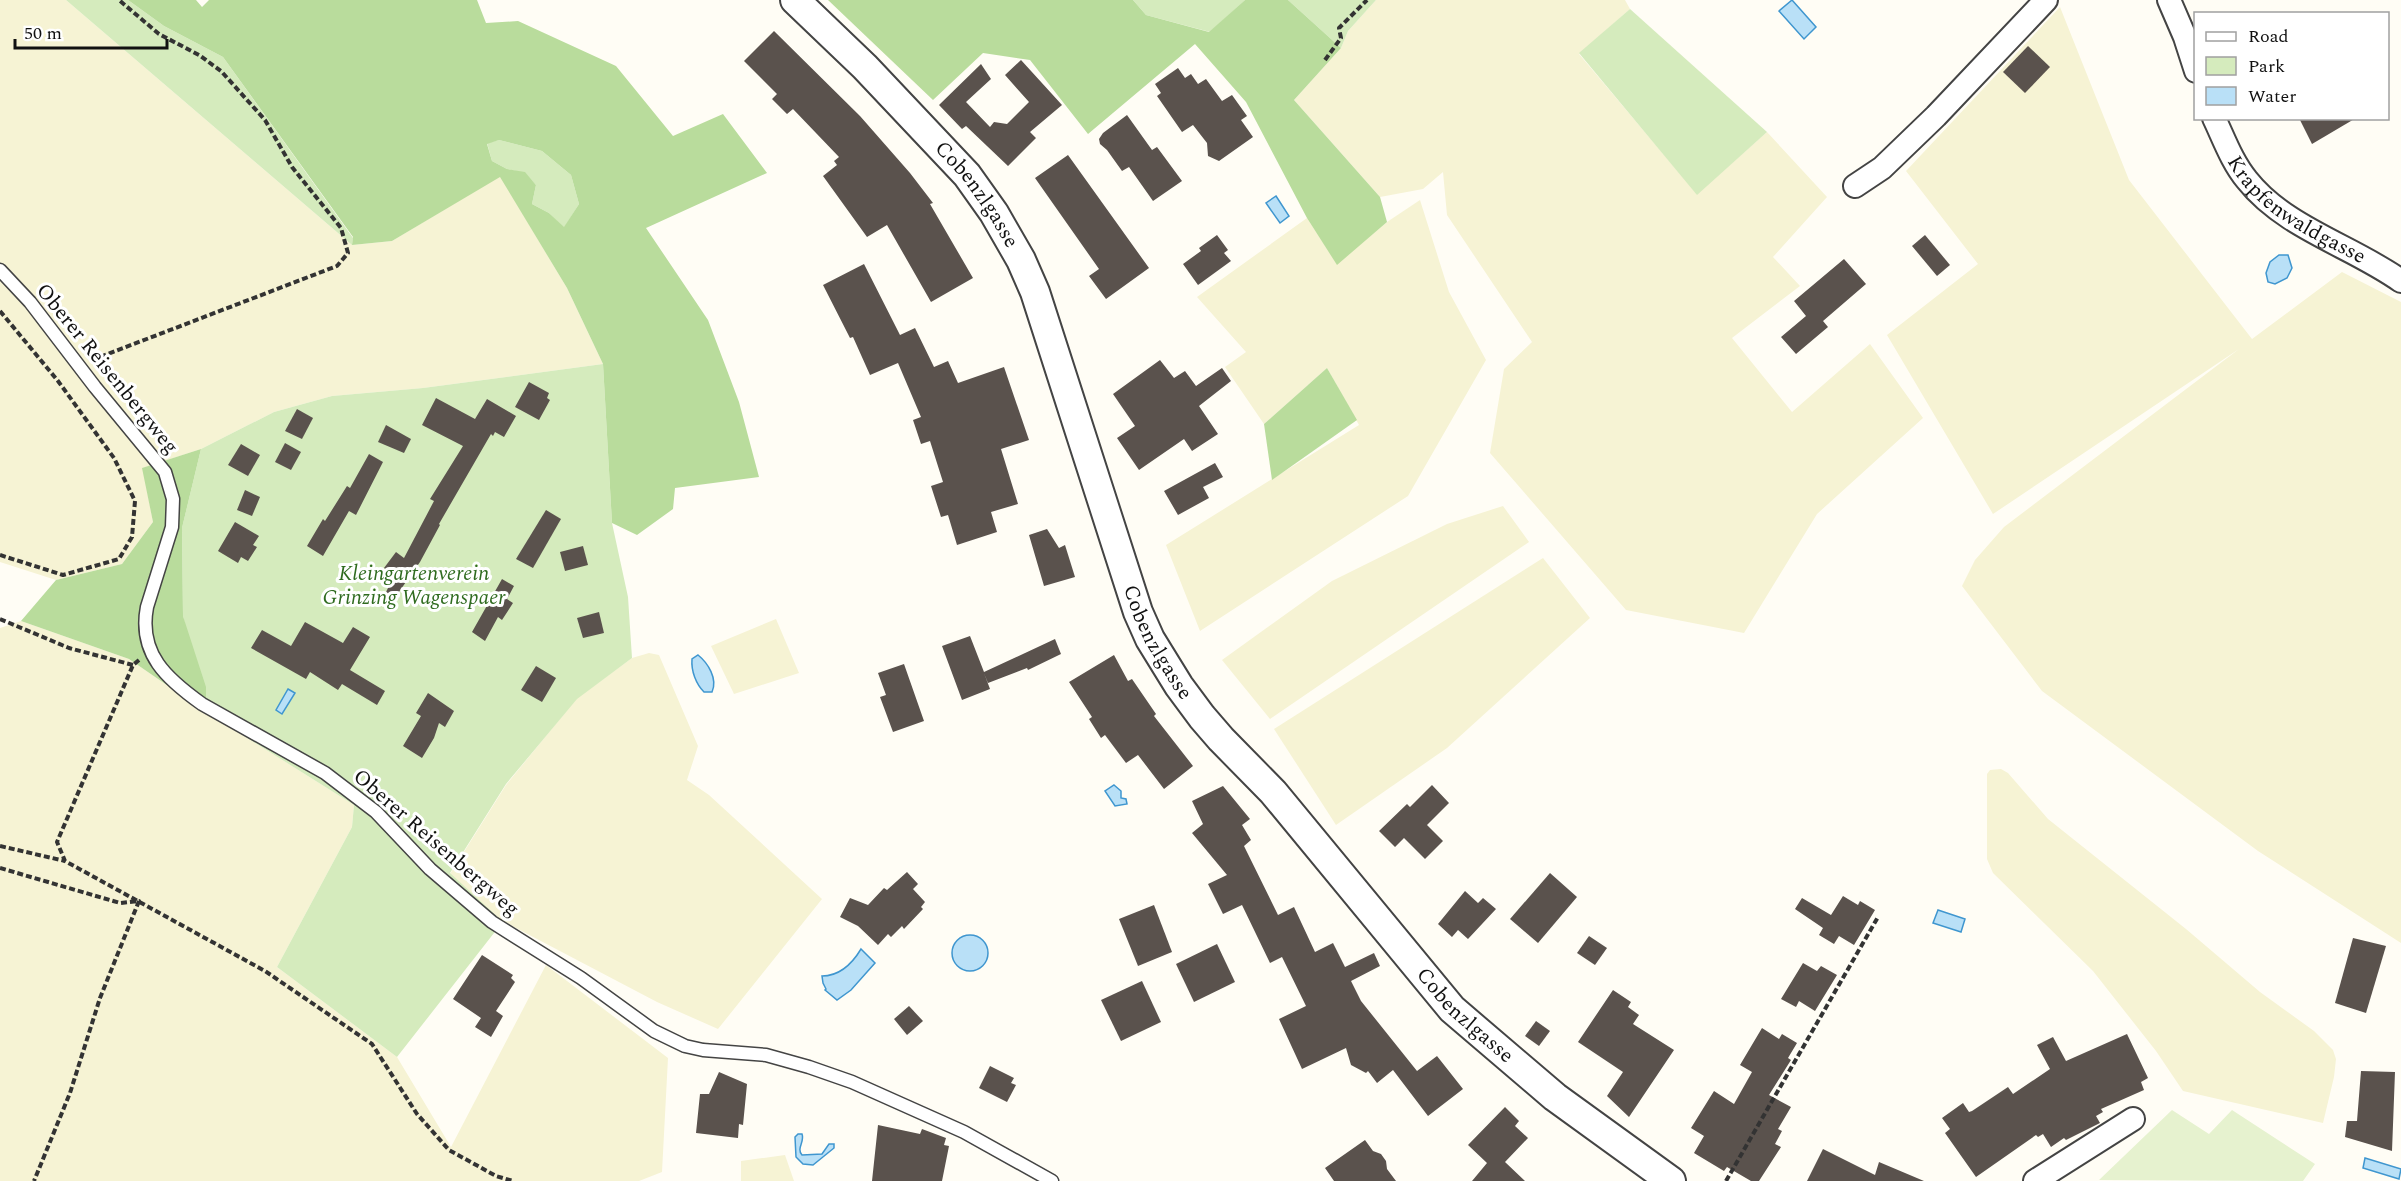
<svg xmlns="http://www.w3.org/2000/svg" width="2401" height="1181" font-family="Spectral,serif">
  <style>
    .farmland { fill: #f6f3d4 }
    .green { fill: #d5ebbd }
    .forest { fill: #b9dc9c; fill-rule: evenodd }
    .pitch { fill: #e6f2cf }
    .water { fill: #b9e0f7; stroke: #3f96cf; stroke-width: 1.5 }
    .building { fill: #5a524d }
    .lines { fill: none; stroke-linecap: round; stroke-linejoin: round }
    .service-casing { stroke: #444; stroke-width: 15 }
    .minor-casing { stroke: #444; stroke-width: 26 }
    .tertiary-casing { stroke: #444; stroke-width: 32 }
    .path { stroke: #333; stroke-width: 4; stroke-dasharray: 6 3; stroke-linecap: butt }
    .service { stroke: #fff; stroke-width: 12 }
    .minor { stroke: #fff; stroke-width: 22 }
    .tertiary { stroke: #fff; stroke-width: 28 }
    .labels { text-anchor: middle; dominant-baseline: central; stroke-width: 6; stroke-linejoin: round; paint-order: stroke }
    .street-label { font-size: 21px; fill: #111; stroke: #fff }
    .park-label { font-size: 21px; font-style: italic; fill: #2f6b1f; stroke: #fff }
  </style>
  <rect width="100%" height="100%" fill="#fffdf5"/>
  <g class="farmland">
    <path d="M 0,0 L 66,0 L 352,245 L 392,241 L 500,176 L 567,288 L 603,364 L 423,388 L 332,396 L 274,412 L 201,449 L 143,468 L 153,522 L 122,564 L 56,580 L 0,562 Z"/>
    <path d="M 1376,0 L 1625,0 L 1630,9 L 1579,54 L 1697,194 L 1767,132 L 1827,197 L 1773,257 L 1800,286 L 1732,338 L 1792,412 L 1870,344 L 1923,418 L 1817,514 L 1744,633 L 1626,610 L 1490,453 L 1504,369 L 1532,342 L 1447,215 L 1443,172 L 1423,189 L 1380,197 L 1294,100 L 1341,48 L 1348,31 Z"/>
    <path d="M 2060,7 L 2129,180 L 2252,339 L 2342,272 L 2401,302 L 2401,943 L 2258,851 L 2042,691 L 1962,586 L 1975,560 L 2004,527 L 2239,349 L 1993,514 L 1887,335 L 1978,264 L 1906,171 Z"/>
    <path d="M 1420,200 L 1449,292 L 1486,360 L 1408,496 L 1200,631 L 1166,545 L 1359,425 L 1327,368 L 1264,424 L 1225,367 L 1246,352 L 1197,297 L 1307,218 L 1337,264 L 1387,222 Z"/>
    <path d="M 1503,506 L 1529,542 L 1270,719 L 1222,660 L 1332,581 L 1447,524 Z"/>
    <path d="M 1543,558 L 1590,618 L 1447,748 L 1336,825 L 1274,729 Z"/>
    <path d="M 776,619 L 799,673 L 734,694 L 711,646 Z"/>
    <path d="M 21,621 L 129,659 L 206,712 L 354,805 L 352,827 L 277,967 L 397,1057 L 451,1147 L 546,965 L 668,1058 L 662,1172 L 639,1181 L 0,1181 L 0,628 Z"/>
    <path d="M 649,653 L 659,655 L 698,746 L 687,780 L 709,795 L 822,899 L 718,1029 L 657,1002 L 501,920 L 450,874 L 506,785 L 577,698 L 632,658 Z"/>
    <path d="M 2001,769 L 2008,773 L 2048,819 L 2186,929 L 2260,992 L 2314,1031 L 2333,1050 L 2336,1059 L 2334,1077 L 2323,1123 L 2183,1091 L 2156,1051 L 2093,971 L 1993,873 L 1987,859 L 1987,774 L 1990,770 Z"/>
    <path d="M 785,1155 L 794,1181 L 741,1181 L 741,1161 Z"/>
  </g>
  <g class="green">
    <path d="M 66,0 L 128,0 L 164,26 L 223,57 L 353,238 L 352,245 Z"/>
    <path d="M 1133,0 L 1245,0 L 1210,32 L 1146,15 Z"/>
    <path d="M 1288,0 L 1376,0 L 1348,31 L 1341,48 Z"/>
    <path d="M 1630,9 L 1767,132 L 1697,195 L 1579,53 Z"/>
    <path d="M 499,140 L 542,151 L 571,175 L 579,204 L 564,228 L 549,213 L 532,204 L 536,185 L 525,173 L 507,169 L 492,161 L 487,143 Z"/>
    <path d="M 603,364 L 612,523 L 628,597 L 632,658 L 577,699 L 506,784 L 450,873 L 501,920 L 494,933 L 397,1057 L 277,967 L 352,827 L 354,805 L 206,712 L 183,616 L 182,528 L 201,449 L 274,412 L 332,396 L 423,388 Z"/>
  </g>
  <g class="forest">
    <path d="M 128,0 L 196,0 L 202,7 L 209,0 L 477,0 L 486,23 L 518,21 L 616,66 L 673,136 L 723,114 L 767,173 L 646,228 L 708,320 L 739,402 L 759,477 L 675,488 L 673,509 L 637,535 L 612,523 L 603,364 L 567,288 L 500,177 L 392,241 L 352,245 L 353,237 L 223,57 L 164,26 ZM 499,140 L 542,151 L 571,175 L 579,204 L 564,227 L 549,213 L 532,204 L 536,185 L 525,172 L 507,169 L 492,161 L 487,144 Z"/>
    <path d="M 828,0 L 1133,0 L 1146,15 L 1209,32 L 1245,0 L 1288,0 L 1341,48 L 1294,100 L 1380,197 L 1387,222 L 1337,265 L 1307,218 L 1246,102 L 1195,44 L 1088,134 L 1030,60 L 983,53 L 933,100 Z"/>
    <path d="M 1327,368 L 1357,420 L 1272,480 L 1264,424 Z"/>
    <path d="M 201,449 L 182,528 L 183,616 L 206,687 L 206,712 L 129,659 L 21,621 L 56,580 L 122,564 L 153,522 L 142,468 Z"/>
  </g>
  <path class="pitch" d="M 2172,1110 L 2209,1134 L 2232,1110 L 2315,1164 L 2303,1181 L 2099,1180 Z"/>
  <g class="water">
    <path d="M 1792,0 L 1816,27 L 1804,39 L 1779,11 Z"/>
    <path d="M 1276,196 L 1289,216 L 1280,223 L 1266,203 Z"/>
    <path d="M 2279,255 L 2288,255 L 2292,268 L 2287,278 L 2275,284 L 2268,282 L 2266,273 L 2270,262 Z"/>
    <path d="M 698,655 C 708,663 718,679 712,692 L 704,692 C 696,684 691,671 692,659 Z"/>
    <path d="M 288,689 L 295,693 L 282,714 L 276,710 Z"/>
    <path d="M 1114,785 L 1121,791 L 1121,798 L 1126,799 L 1127,804 L 1115,806 L 1105,791 Z"/>
    <path d="M 1938,910 L 1965,919 L 1961,932 L 1933,923 Z"/>
    <circle cx="970" cy="953" r="18"/>
    <path d="M 861,949 L 875,963 L 851,990 L 837,1000 L 825,990 L 826,989 L 823,983 L 822,976 C 840,976 852,964 861,949 Z"/>
    <path d="M 798,1134 L 802,1134 C 805,1142 796,1148 802,1155 L 822,1154 L 829,1144 L 834,1144 L 834,1148 L 813,1165 L 803,1164 L 796,1157 L 795,1137 Z"/>
    <path d="M 2365,1158 L 2401,1169 L 2399,1179 L 2363,1168 Z"/>
  </g>
  <g class="building">
    <path d="M 774,31 L 860,116 L 910,173 L 933,203 L 930,204 L 973,278 L 931,302 L 887,225 L 867,237 L 823,176 L 837,165 L 834,161 L 839,157 L 793,109 L 787,114 L 772,99 L 777,94 L 744,61 Z"/>
    <path d="M 2028,46 L 2050,67 L 2025,93 L 2003,72 Z"/>
    <path d="M 1021,60 L 1062,105 L 1030,132 L 1036,138 L 1008,166 L 966,126 L 962,129 L 939,105 L 981,64 L 991,79 L 966,102 L 990,127 L 994,122 L 1007,124 L 1029,102 L 1005,75 Z"/>
    <path d="M 1178,68 L 1185,78 L 1191,74 L 1198,84 L 1206,79 L 1222,101 L 1232,95 L 1247,116 L 1241,120 L 1253,137 L 1219,161 L 1208,156 L 1207,143 L 1193,125 L 1182,132 L 1157,96 L 1161,93 L 1155,84 Z"/>
    <path d="M 1127,115 L 1152,150 L 1157,147 L 1182,181 L 1153,201 L 1129,167 L 1122,171 L 1107,150 L 1100,144 L 1099,139 L 1103,133 Z"/>
    <path d="M 2299,118 L 2356,118 L 2312,144 Z"/>
    <path d="M 1068,155 L 1149,268 L 1106,299 L 1089,276 L 1099,269 L 1035,178 Z"/>
    <path d="M 1217,235 L 1228,250 L 1224,253 L 1231,261 L 1198,285 L 1183,264 L 1201,251 L 1199,248 Z"/>
    <path d="M 1925,235 L 1950,265 L 1937,276 L 1912,246 Z"/>
    <path d="M 1844,259 L 1866,284 L 1823,321 L 1828,327 L 1796,354 L 1781,337 L 1806,316 L 1794,301 Z"/>
    <path d="M 864,264 L 900,335 L 915,328 L 934,367 L 948,361 L 958,383 L 1004,367 L 1029,440 L 1001,449 L 1018,504 L 991,512 L 997,532 L 957,545 L 948,515 L 941,517 L 931,486 L 943,482 L 930,441 L 921,444 L 913,420 L 921,417 L 898,363 L 870,375 L 853,337 L 850,338 L 823,285 Z"/>
    <path d="M 1160,360 L 1174,378 L 1185,371 L 1196,386 L 1222,368 L 1231,381 L 1199,406 L 1218,434 L 1192,451 L 1184,439 L 1139,470 L 1117,438 L 1135,426 L 1113,394 Z"/>
    <path d="M 529,382 L 549,393 L 547,398 L 550,400 L 539,420 L 515,407 Z"/>
    <path d="M 436,398 L 475,419 L 487,399 L 516,416 L 504,437 L 495,432 L 493,436 L 491,434 L 439,524 L 440,525 L 420,562 L 394,599 L 385,594 L 394,576 L 384,568 L 396,552 L 404,558 L 434,501 L 430,499 L 463,446 L 422,425 Z"/>
    <path d="M 297,409 L 313,418 L 302,439 L 285,431 Z"/>
    <path d="M 386,425 L 411,439 L 404,453 L 378,442 Z"/>
    <path d="M 285,443 L 301,452 L 291,470 L 275,462 Z"/>
    <path d="M 241,444 L 260,455 L 248,476 L 228,465 Z"/>
    <path d="M 369,454 L 383,462 L 356,515 L 349,511 L 323,556 L 307,546 L 323,519 L 325,521 L 347,486 L 350,488 Z"/>
    <path d="M 1215,463 L 1223,477 L 1203,487 L 1209,498 L 1178,515 L 1164,491 Z"/>
    <path d="M 245,490 L 260,497 L 252,516 L 237,510 Z"/>
    <path d="M 546,510 L 561,519 L 533,568 L 516,559 Z"/>
    <path d="M 235,522 L 259,536 L 253,545 L 257,547 L 248,561 L 241,557 L 238,563 L 218,551 Z"/>
    <path d="M 1047,529 L 1059,548 L 1065,545 L 1075,577 L 1044,586 L 1029,535 Z"/>
    <path d="M 583,546 L 588,565 L 565,571 L 560,552 Z"/>
    <path d="M 502,579 L 514,586 L 507,599 L 513,603 L 502,620 L 498,617 L 485,641 L 472,632 Z"/>
    <path d="M 599,612 L 604,633 L 583,638 L 577,618 Z"/>
    <path d="M 305,622 L 343,643 L 353,627 L 370,637 L 350,670 L 385,691 L 377,705 L 342,684 L 338,690 L 310,672 L 306,679 L 251,648 L 262,630 L 291,646 Z"/>
    <path d="M 970,636 L 984,672 L 1055,639 L 1061,654 L 1028,670 L 1027,668 L 988,683 L 984,673 L 990,689 L 962,700 L 942,646 Z"/>
    <path d="M 1114,655 L 1128,681 L 1132,679 L 1156,714 L 1154,716 L 1193,766 L 1164,789 L 1138,755 L 1126,763 L 1105,735 L 1101,738 L 1089,719 L 1092,717 L 1069,682 Z"/>
    <path d="M 904,664 L 924,721 L 893,732 L 880,697 L 886,695 L 878,673 Z"/>
    <path d="M 536,666 L 556,678 L 542,702 L 521,690 Z"/>
    <path d="M 428,693 L 454,711 L 445,727 L 439,723 L 434,738 L 422,758 L 403,746 L 421,716 L 416,713 Z"/>
    <path d="M 1432,785 L 1449,803 L 1427,825 L 1443,841 L 1425,859 L 1404,838 L 1395,847 L 1379,831 L 1407,804 L 1410,807 Z"/>
    <path d="M 1223,786 L 1250,819 L 1242,825 L 1251,840 L 1244,846 L 1278,915 L 1294,907 L 1315,952 L 1333,943 L 1345,967 L 1374,953 L 1380,966 L 1351,981 L 1361,1001 L 1417,1071 L 1437,1056 L 1463,1089 L 1428,1116 L 1393,1070 L 1377,1083 L 1368,1071 L 1366,1073 L 1351,1065 L 1346,1048 L 1302,1069 L 1279,1019 L 1306,1006 L 1282,957 L 1270,963 L 1242,905 L 1223,914 L 1208,884 L 1227,875 L 1192,833 L 1203,824 L 1192,801 Z"/>
    <path d="M 907,872 L 918,884 L 913,889 L 925,902 L 921,907 L 923,909 L 904,929 L 902,926 L 891,937 L 888,934 L 878,945 L 858,926 L 840,917 L 850,898 L 868,905 L 884,888 L 887,890 Z"/>
    <path d="M 1550,873 L 1577,897 L 1538,943 L 1510,919 Z"/>
    <path d="M 1465,891 L 1478,903 L 1483,898 L 1496,909 L 1468,939 L 1458,930 L 1452,937 L 1438,924 Z"/>
    <path d="M 1843,896 L 1858,905 L 1860,901 L 1875,910 L 1854,945 L 1839,936 L 1834,944 L 1819,935 L 1823,928 L 1795,909 L 1802,898 L 1831,915 Z"/>
    <path d="M 1154,905 L 1172,952 L 1138,966 L 1119,919 Z"/>
    <path d="M 1589,936 L 1607,948 L 1595,965 L 1577,953 Z"/>
    <path d="M 2353,938 L 2386,946 L 2366,1013 L 2335,1003 Z"/>
    <path d="M 1217,944 L 1235,982 L 1194,1002 L 1176,964 Z"/>
    <path d="M 482,955 L 513,975 L 511,978 L 515,982 L 496,1011 L 503,1016 L 491,1037 L 475,1027 L 481,1018 L 453,999 Z"/>
    <path d="M 1803,963 L 1817,971 L 1821,966 L 1837,975 L 1815,1011 L 1799,1001 L 1796,1007 L 1781,999 Z"/>
    <path d="M 1142,981 L 1161,1022 L 1121,1041 L 1101,1000 Z"/>
    <path d="M 1613,990 L 1631,1002 L 1628,1007 L 1639,1015 L 1633,1024 L 1674,1050 L 1629,1117 L 1607,1096 L 1623,1072 L 1578,1042 Z"/>
    <path d="M 909,1006 L 923,1021 L 907,1035 L 894,1019 Z"/>
    <path d="M 1536,1021 L 1550,1031 L 1539,1046 L 1525,1036 Z"/>
    <path d="M 1762,1028 L 1779,1039 L 1782,1034 L 1797,1043 L 1788,1058 L 1791,1060 L 1769,1095 L 1791,1107 L 1778,1129 L 1782,1131 L 1775,1144 L 1781,1147 L 1759,1181 L 1751,1181 L 1727,1167 L 1724,1171 L 1694,1153 L 1704,1136 L 1691,1128 L 1714,1091 L 1734,1104 L 1752,1072 L 1740,1065 Z"/>
    <path d="M 2127,1034 L 2148,1078 L 2141,1082 L 2144,1090 L 2101,1109 L 2103,1112 L 2096,1116 L 2100,1123 L 2066,1140 L 2064,1138 L 2051,1147 L 2043,1134 L 2038,1137 L 2036,1135 L 1976,1177 L 1945,1133 L 1950,1129 L 1942,1118 L 1963,1103 L 1969,1112 L 1972,1111 L 2008,1087 L 2013,1094 L 2050,1069 L 2037,1045 L 2053,1037 L 2066,1061 Z"/>
    <path d="M 990,1066 L 1014,1078 L 1011,1083 L 1016,1085 L 1007,1102 L 979,1088 Z"/>
    <path d="M 2361,1071 L 2395,1072 L 2392,1151 L 2345,1137 L 2347,1121 L 2357,1121 Z"/>
    <path d="M 719,1072 L 747,1084 L 743,1125 L 739,1124 L 738,1138 L 696,1133 L 700,1094 L 709,1094 Z"/>
    <path d="M 1505,1107 L 1519,1121 L 1515,1126 L 1528,1138 L 1505,1162 L 1525,1181 L 1472,1181 L 1487,1163 L 1468,1145 Z"/>
    <path d="M 878,1125 L 920,1134 L 922,1129 L 946,1138 L 944,1145 L 949,1146 L 942,1181 L 872,1181 Z"/>
    <path d="M 1365,1140 L 1373,1151 L 1381,1154 L 1386,1161 L 1387,1169 L 1396,1181 L 1334,1181 L 1325,1168 Z"/>
    <path d="M 1823,1149 L 1875,1175 L 1879,1162 L 1924,1181 L 1807,1181 Z"/>
  </g>
  <g class="lines">
    <defs>
      <path id="service" d="M 0,270 L 30,302 L 95,387 L 165,472 L 173,499 L 172,527 L 147,607 C 138,654 167,679 202,704 L 325,773 L 376,812 L 430,869 L 492,922 L 581,978 L 654,1031 L 685,1046 L 703,1050 L 766,1055 L 809,1067 L 852,1082 L 964,1132 L 1052,1181"/>
      <g id="minor">
        <path d="M 2169,0 L 2185,37 L 2196,71"/>
        <path id="s1" d="M 2214,118 C 2224,139 2232,162 2247,180 C 2285,228 2352,246 2401,281"/>
        <path d="M 1855,186 L 1882,168 L 1936,116 L 2046,0"/>
        <path d="M 2035,1181 L 2133,1119"/>
      </g>
      <g id="tertiary">
        <path id="s2" d="M 795,0 L 865,67 L 967,175 L 994,213 L 1021,260 L 1035,292 L 1138,612 L 1150,639 L 1179,686 L 1202,717 L 1221,739 L 1273,792 L 1452,1009 L 1555,1097 L 1671,1181"/>
      </g>
    </defs>
    <use href="#service" class="service-casing"/>
    <use href="#minor" class="minor-casing"/>
    <use href="#tertiary" class="tertiary-casing"/>
    <g class="path">
      <path d="M 1325,60 L 1341,38 L 1339,28 L 1367,0"/>
      <path d="M 0,311 L 58,381 L 114,458 L 135,501 L 132,537 L 119,559 L 63,575 L 0,555"/>
      <path d="M 92,360 L 337,266 L 348,253 L 341,228 L 292,167 L 265,120 L 221,71 L 199,55 L 159,34 L 119,0"/>
      <path d="M 0,619 L 69,648 L 133,665"/>
      <path d="M 139,660 L 133,665 L 57,842 L 65,861 L 265,971 L 372,1044 L 417,1114 L 449,1150 L 496,1176 L 513,1181"/>
      <path d="M 0,846 L 65,861"/>
      <path d="M 0,868 L 120,903 L 139,901 L 100,998 L 70,1093 L 34,1181"/>
      <path d="M 1726,1181 L 1878,917"/>
    </g>
    <use href="#service" class="service"/>
    <use href="#minor" class="minor"/>
    <use href="#tertiary" class="tertiary"/>
  </g>
  <g class="labels">
    <g class="street-label">
      <text stroke="none"><textPath href="#s2" startOffset="267">Cobenzlgasse</textPath></text>
      <text stroke="none"><textPath href="#s1" startOffset="128">Krapfenwaldgasse</textPath></text>
      <text transform="translate(107 369) rotate(51)">Oberer Reisenbergweg</text>
      <text stroke="none"><textPath href="#s2" startOffset="753">Cobenzlgasse</textPath></text>
      <text transform="translate(436 843) rotate(41)">Oberer Reisenbergweg</text>
      <text stroke="none"><textPath href="#s2" startOffset="1239">Cobenzlgasse</textPath></text>
    </g>
    <g class="park-label">
      <text x="414" y="574">Kleingartenverein<tspan x="414" dy="24">Grinzing Wagenspaer</tspan></text>
    </g>
  </g>
  <rect x="2194" y="12" width="195" height="108" fill="#ffffff" stroke="#a0a0a0" stroke-width="1.5"/>
  <rect x="2206" y="32" width="30" height="9" fill="#ffffff" stroke="#a0a0a0" stroke-width="1.5"/>
  <text x="2248" y="42" font-size="18" fill="#111111">Road</text>
  <rect x="2206" y="57" width="30" height="18" fill="#d5ebbd" stroke="#a0a0a0" stroke-width="1.5"/>
  <text x="2248" y="72" font-size="18" fill="#111111">Park</text>
  <rect x="2206" y="87" width="30" height="18" fill="#b9e0f7" stroke="#a0a0a0" stroke-width="1.5"/>
  <text x="2248" y="102" font-size="18" fill="#111111">Water</text>
  <path d="M15 39v9h152v-9" fill="none" stroke="#111111" stroke-width="3"/>
  <text x="24" y="39" font-size="18" fill="#111111" stroke="#ffffff" stroke-width="4.5" paint-order="stroke">50 m</text>
</svg>
